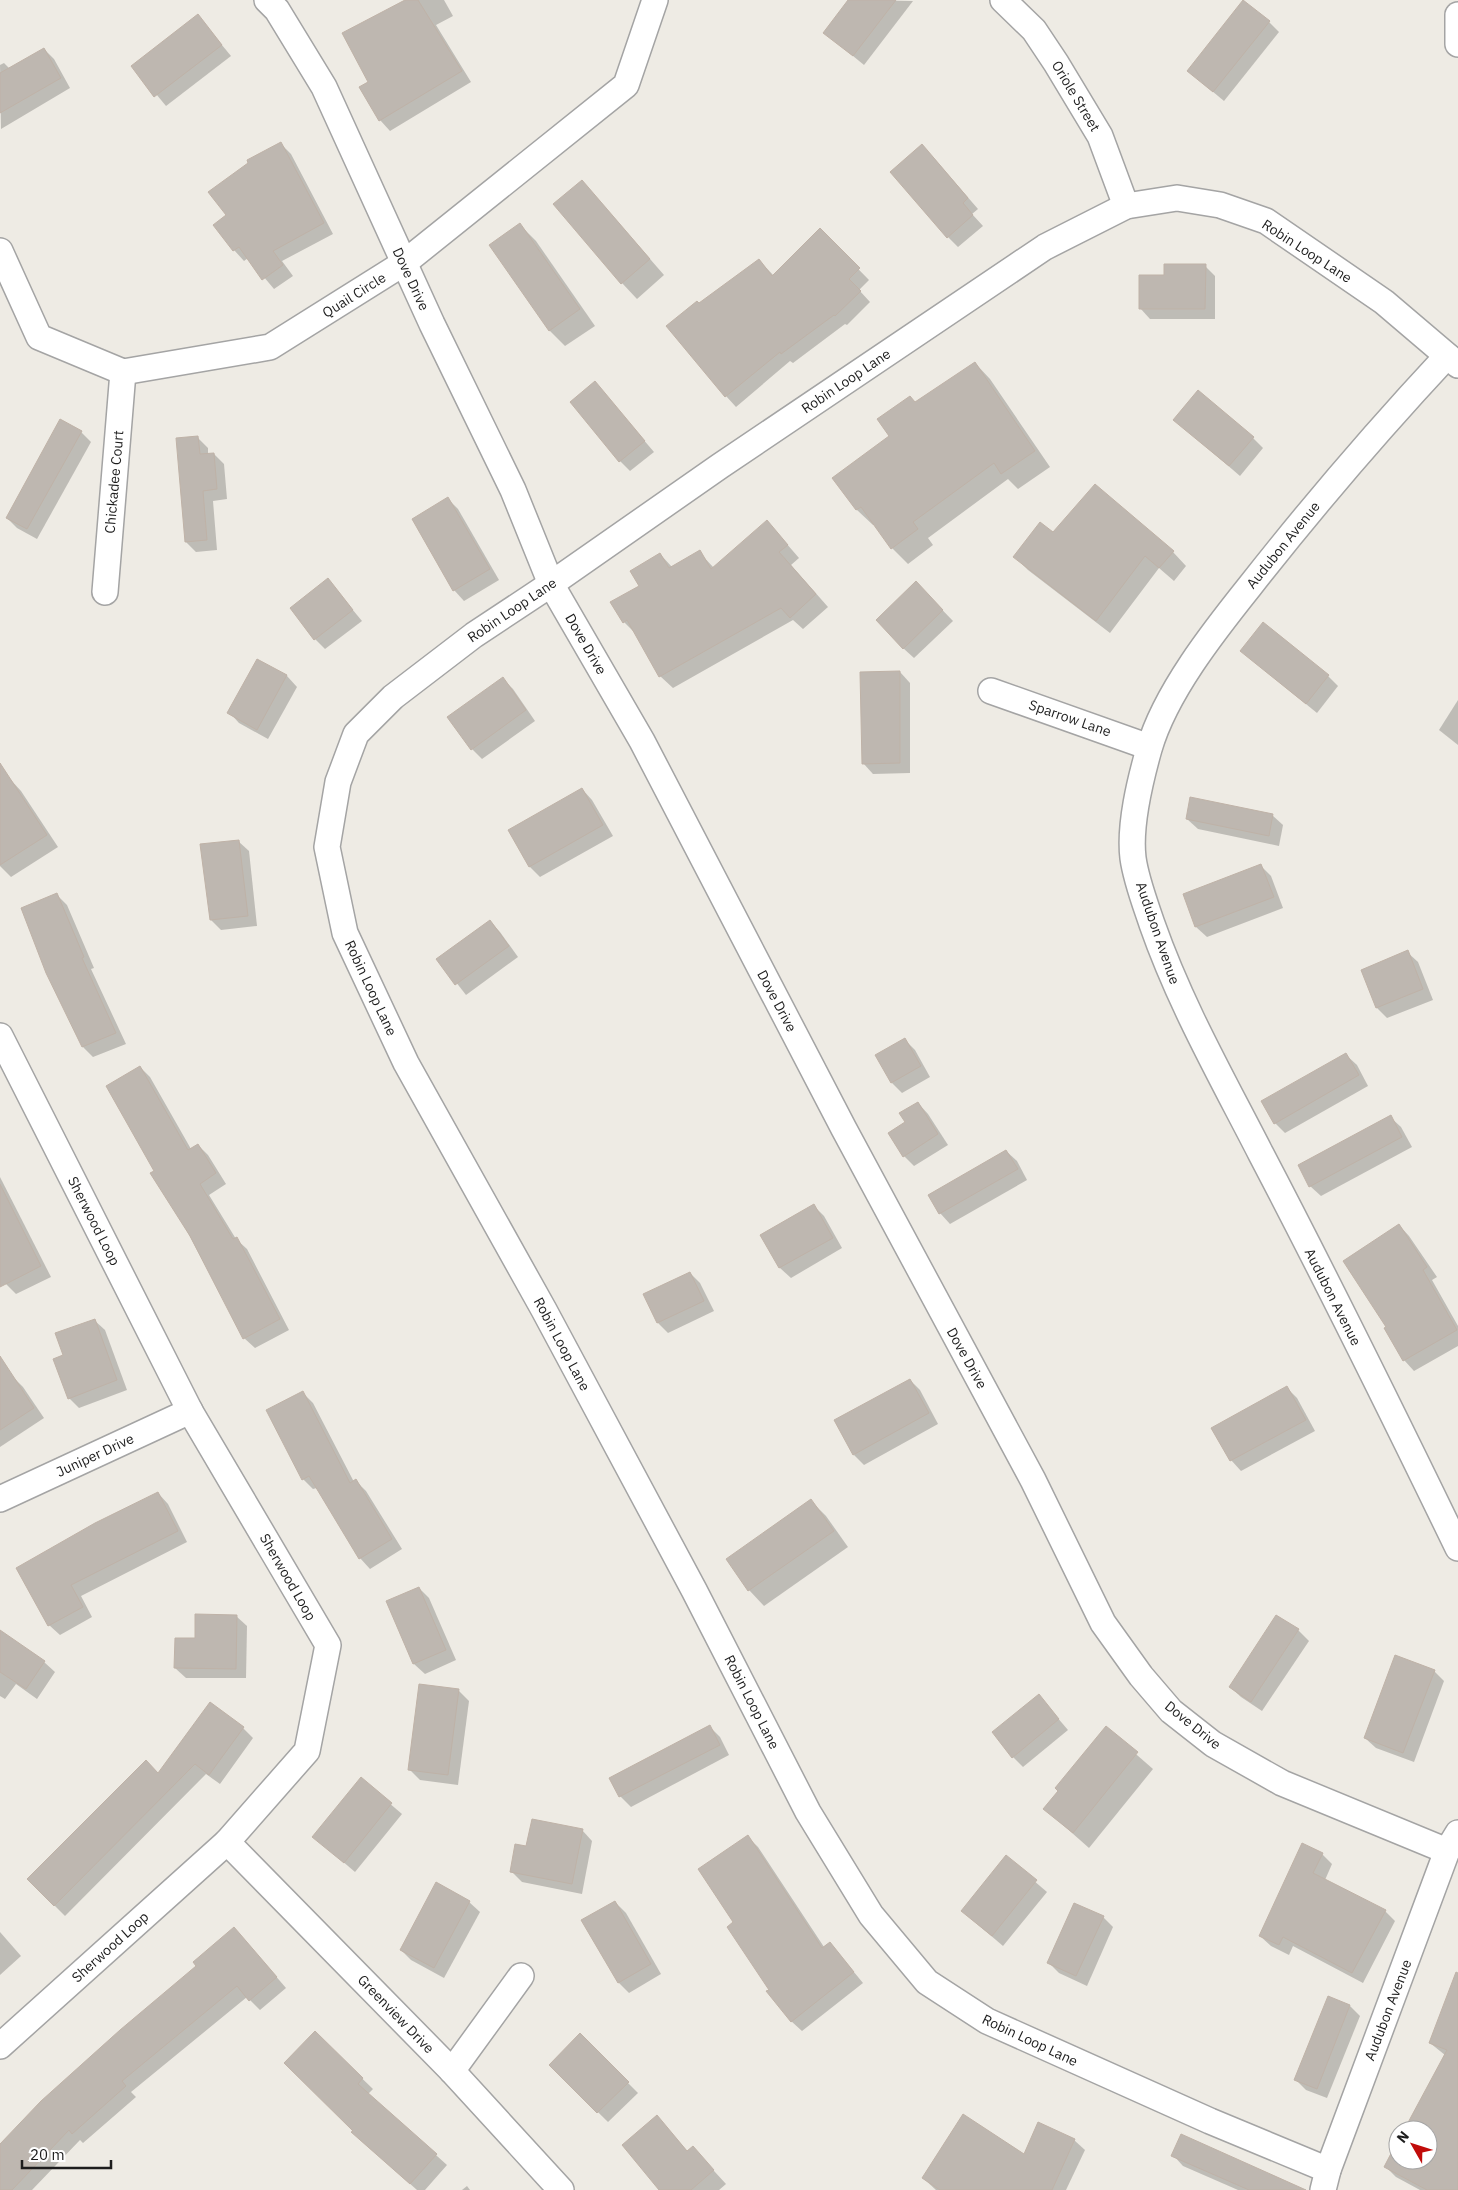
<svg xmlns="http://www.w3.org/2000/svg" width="1458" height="2190" font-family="'IBM Plex Sans',sans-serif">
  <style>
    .shadow { fill: #0003 }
    .building { fill: #beb7b0; stroke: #bfb2a7 }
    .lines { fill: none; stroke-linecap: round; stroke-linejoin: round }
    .street-casing { stroke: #a4a4a4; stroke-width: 28 }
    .street { stroke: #fff; stroke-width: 25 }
    .labels { text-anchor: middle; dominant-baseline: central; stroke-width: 5; stroke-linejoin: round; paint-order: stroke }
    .street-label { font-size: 14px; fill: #1d1d1d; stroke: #fff }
  </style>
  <rect width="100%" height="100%" fill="#eeebe4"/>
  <g class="shadow">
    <path d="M 408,0 L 444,0 L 453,16 L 436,25 L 471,82 L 390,131 L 380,120 L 370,83 Z"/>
    <path d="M 850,0 L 913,1 L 864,65 L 825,33 Z"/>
    <path d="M 198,16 L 231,56 L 166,106 L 133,66 Z"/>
    <path d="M 1269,22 L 1279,32 L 1224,101 L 1188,71 Z"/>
    <path d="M 44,49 L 54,59 L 70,88 L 1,129 L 0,65 L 4,63 L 10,69 Z"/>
    <path d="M 281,144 L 291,154 L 333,234 L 282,261 L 293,276 L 274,289 L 248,258 L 244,261 L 234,250 L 228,216 Z"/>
    <path d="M 932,156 L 978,209 L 972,214 L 983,226 L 958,247 L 948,237 Z"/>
    <path d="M 582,181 L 664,275 L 637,299 L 622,283 Z"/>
    <path d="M 520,225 L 536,241 L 595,326 L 565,346 L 550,331 L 491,245 Z"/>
    <path d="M 820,230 L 869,280 L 859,290 L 870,302 L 847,325 L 845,324 L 793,363 L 790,361 L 736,407 L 726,396 L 699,305 L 759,260 L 774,276 Z"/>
    <path d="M 1205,266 L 1215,276 L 1215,319 L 1150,319 L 1140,308 L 1165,277 Z"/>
    <path d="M 975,363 L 990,379 L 1050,467 L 1018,489 L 1008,479 L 928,538 L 933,545 L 908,564 L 892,548 L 874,524 L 873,525 L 857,510 L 834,478 L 891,436 L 916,403 Z"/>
    <path d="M 595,383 L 654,452 L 630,471 L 620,461 Z"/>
    <path d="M 1175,420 L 1253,438 L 1263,448 L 1240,476 Z"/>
    <path d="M 81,432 L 91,442 L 37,539 L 17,528 L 7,518 Z"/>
    <path d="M 197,437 L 208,448 L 208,454 L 214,454 L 224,464 L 227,499 L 213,501 L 217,550 L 196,552 L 186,542 Z"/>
    <path d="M 448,499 L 458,509 L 499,580 L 464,601 L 454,590 L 413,519 Z"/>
    <path d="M 767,521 L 799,558 L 791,565 L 828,607 L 803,629 L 793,620 L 673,688 L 660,676 L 636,634 L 624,622 L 641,586 L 660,554 L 672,567 L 699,552 L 714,568 Z"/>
    <path d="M 1053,534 L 1173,552 L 1186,566 L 1174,581 L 1159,568 L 1110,633 L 1028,570 L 1015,557 Z"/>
    <path d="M 328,580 L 362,621 L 325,649 L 315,639 Z"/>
    <path d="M 926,593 L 953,621 L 914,658 L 903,648 Z"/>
    <path d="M 1241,651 L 1328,676 L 1338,686 L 1317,713 Z"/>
    <path d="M 258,661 L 287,676 L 297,687 L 268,739 L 239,723 L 229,712 Z"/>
    <path d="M 900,672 L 910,683 L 910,773 L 873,774 L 863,763 Z"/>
    <path d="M 503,679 L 513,689 L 535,721 L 482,759 L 472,749 Z"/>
    <path d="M 1458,700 L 1458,745 L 1439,730 Z"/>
    <path d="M 0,779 L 10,779 L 21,791 L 58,847 L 11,877 L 0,866 Z"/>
    <path d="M 582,789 L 592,800 L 613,836 L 540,877 L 530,867 L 509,831 Z"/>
    <path d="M 1272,815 L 1283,825 L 1279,846 L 1198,829 L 1187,819 Z"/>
    <path d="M 238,841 L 249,851 L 257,926 L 221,930 L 211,920 Z"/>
    <path d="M 1261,866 L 1271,876 L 1283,908 L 1207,937 L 1196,927 L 1184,895 Z"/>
    <path d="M 57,895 L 67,905 L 94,968 L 91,969 L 126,1044 L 93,1057 L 83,1047 Z"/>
    <path d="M 490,921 L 500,932 L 518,957 L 466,995 L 438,959 Z"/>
    <path d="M 1407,952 L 1418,962 L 1433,1000 L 1387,1018 L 1377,1008 L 1362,970 Z"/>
    <path d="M 905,1040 L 915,1050 L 930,1077 L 902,1093 L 892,1083 Z"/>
    <path d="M 1346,1055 L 1357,1065 L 1368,1086 L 1285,1133 L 1275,1123 Z"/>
    <path d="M 140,1067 L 150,1077 L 191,1149 L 198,1145 L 208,1155 L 226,1184 L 209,1195 L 236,1239 L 247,1249 L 289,1330 L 255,1348 L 244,1338 L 155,1171 Z"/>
    <path d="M 918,1103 L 928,1114 L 948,1145 L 914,1166 L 904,1156 L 906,1122 Z"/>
    <path d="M 1390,1117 L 1401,1127 L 1412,1147 L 1321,1196 L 1310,1186 Z"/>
    <path d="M 1006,1151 L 1017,1161 L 1027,1180 L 950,1224 L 940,1213 L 930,1195 Z"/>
    <path d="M 0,1177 L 51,1277 L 16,1294 L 6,1284 L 0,1272 Z"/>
    <path d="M 814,1206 L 824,1216 L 842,1248 L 791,1278 L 780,1268 L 762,1236 Z"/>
    <path d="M 1399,1225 L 1409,1236 L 1437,1277 L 1432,1280 L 1458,1326 L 1458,1346 L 1414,1371 L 1404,1360 Z"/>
    <path d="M 690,1273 L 700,1283 L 714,1311 L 668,1333 L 658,1323 L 645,1294 Z"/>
    <path d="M 94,1320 L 105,1330 L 127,1390 L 79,1408 L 69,1398 L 65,1356 Z"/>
    <path d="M 12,1376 L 23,1387 L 44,1418 L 0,1447 L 0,1384 Z"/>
    <path d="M 910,1380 L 920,1390 L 938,1424 L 864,1465 L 854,1455 Z"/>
    <path d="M 1287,1388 L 1297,1398 L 1315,1431 L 1241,1471 L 1231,1460 Z"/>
    <path d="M 303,1393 L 313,1403 L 354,1482 L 356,1481 L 366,1491 L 402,1549 L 370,1569 L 360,1558 L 317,1488 L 313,1489 L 303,1479 Z"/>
    <path d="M 158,1493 L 168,1504 L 187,1542 L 81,1596 L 92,1617 L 60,1635 L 49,1625 L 18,1568 Z"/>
    <path d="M 811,1501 L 826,1516 L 848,1547 L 764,1606 L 749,1590 Z"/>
    <path d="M 419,1588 L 429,1598 L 456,1660 L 425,1674 L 414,1664 L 388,1602 Z"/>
    <path d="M 236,1616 L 247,1626 L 246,1678 L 186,1678 L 175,1668 L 196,1639 Z"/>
    <path d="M 1277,1616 L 1298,1630 L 1309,1641 L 1262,1711 L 1241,1697 L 1230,1687 Z"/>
    <path d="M 0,1631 L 44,1662 L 55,1672 L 37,1699 L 16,1684 L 5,1699 L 0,1696 Z"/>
    <path d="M 1434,1671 L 1444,1681 L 1414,1762 L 1376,1748 L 1365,1738 Z"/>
    <path d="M 458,1690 L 469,1701 L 458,1785 L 420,1780 L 410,1770 Z"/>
    <path d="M 1039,1696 L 1068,1730 L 1023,1767 L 1013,1757 Z"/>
    <path d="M 210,1704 L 243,1728 L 253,1738 L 220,1784 L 206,1774 L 65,1916 L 28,1879 L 159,1775 Z"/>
    <path d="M 709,1726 L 720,1737 L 729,1755 L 631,1807 L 620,1796 Z"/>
    <path d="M 1106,1728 L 1153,1769 L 1089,1848 L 1045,1809 Z"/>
    <path d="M 361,1779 L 402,1814 L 355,1872 L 314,1837 Z"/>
    <path d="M 582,1830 L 592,1841 L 582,1894 L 522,1882 L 511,1871 L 527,1847 Z"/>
    <path d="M 748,1837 L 758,1847 L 824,1947 L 830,1943 L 863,1983 L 802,2031 L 791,2021 L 735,1922 Z"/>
    <path d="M 1322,1854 L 1332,1864 L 1325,1880 L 1385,1911 L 1395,1921 L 1363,1983 L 1293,1946 L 1289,1955 L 1271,1946 L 1260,1936 Z"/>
    <path d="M 1006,1857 L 1047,1892 L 1003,1946 L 962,1911 Z"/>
    <path d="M 469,1902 L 480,1912 L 444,1978 L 411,1960 L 401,1950 Z"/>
    <path d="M 615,1902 L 626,1913 L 661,1974 L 629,1993 L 619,1983 L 583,1921 Z"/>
    <path d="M 1103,1917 L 1113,1927 L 1087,1986 L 1059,1973 L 1049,1963 Z"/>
    <path d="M 0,1932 L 21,1956 L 0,1975 Z"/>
    <path d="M 244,1939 L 286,1988 L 260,2010 L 247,1997 L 131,2092 L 136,2097 L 83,2143 L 80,2140 L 32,2190 L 0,2190 L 0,2146 Z"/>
    <path d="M 1458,1975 L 1458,2190 L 1420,2190 L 1396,2177 L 1385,2166 L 1398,2143 L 1398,2160 L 1428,2160 L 1428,2130 L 1415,2130 L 1445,2055 L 1430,2043 Z"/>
    <path d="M 1350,2006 L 1360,2016 L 1327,2098 L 1306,2090 L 1296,2080 Z"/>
    <path d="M 315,2033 L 373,2089 L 368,2094 L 447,2165 L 425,2190 L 417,2190 L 363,2142 L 354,2131 Z"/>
    <path d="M 580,2035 L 638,2093 L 608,2122 L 550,2065 Z"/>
    <path d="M 657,2117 L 688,2152 L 693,2148 L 726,2184 L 719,2190 L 661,2190 Z"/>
    <path d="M 1074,2140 L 1085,2150 L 1066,2190 L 1009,2190 Z"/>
    <path d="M 1173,2155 L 1283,2190 L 1238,2190 L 1183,2166 Z"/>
    <path d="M 923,2178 L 979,2190 L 936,2190 Z"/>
    <path d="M 467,2186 L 470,2190 L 462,2190 Z"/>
  </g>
  <g class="building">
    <path d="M 405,0 L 418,0 L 462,71 L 379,121 L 359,87 L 368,82 L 342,33 Z"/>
    <path d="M 848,0 L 896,0 L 853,56 L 823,33 Z"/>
    <path d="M 1243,0 L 1270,21 L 1213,92 L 1187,71 Z"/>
    <path d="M 198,14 L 222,45 L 154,97 L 131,66 Z"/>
    <path d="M 44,48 L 61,78 L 0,113 L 0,73 Z"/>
    <path d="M 281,142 L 324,223 L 273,251 L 283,265 L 262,280 L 239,247 L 233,251 L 213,225 L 226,215 L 208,192 L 248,163 L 247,160 Z"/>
    <path d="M 922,144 L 968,198 L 963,203 L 973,215 L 947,238 L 890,172 Z"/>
    <path d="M 582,180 L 650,259 L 621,284 L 553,204 Z"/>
    <path d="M 520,223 L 580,309 L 549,331 L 489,245 Z"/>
    <path d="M 820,228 L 860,268 L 849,279 L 861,291 L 835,316 L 834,315 L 781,354 L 780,352 L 725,397 L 666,326 L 697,301 L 699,303 L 759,259 L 772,276 Z"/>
    <path d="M 1164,264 L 1206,264 L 1205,309 L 1139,309 L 1139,275 L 1164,275 Z"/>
    <path d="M 975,362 L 1035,451 L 1001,474 L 994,463 L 913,522 L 918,529 L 891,549 L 861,507 L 856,510 L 832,478 L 889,436 L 877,419 L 910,396 L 915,402 Z"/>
    <path d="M 595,381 L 645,441 L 619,462 L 570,402 Z"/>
    <path d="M 1198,390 L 1254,437 L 1229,466 L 1173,420 Z"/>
    <path d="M 60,419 L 82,431 L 27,529 L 6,518 Z"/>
    <path d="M 198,436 L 200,454 L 214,453 L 217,489 L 203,491 L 207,540 L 185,542 L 176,438 Z"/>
    <path d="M 1095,484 L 1174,551 L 1159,568 L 1145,556 L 1096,621 L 1013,557 L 1040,522 L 1053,532 Z"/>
    <path d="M 448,497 L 490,569 L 453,591 L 412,519 Z"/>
    <path d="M 767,520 L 788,545 L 779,552 L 816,594 L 790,618 L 781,608 L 659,677 L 627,620 L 623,623 L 610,602 L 639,586 L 630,571 L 660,553 L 669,568 L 700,550 L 711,569 Z"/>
    <path d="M 328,578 L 353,610 L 314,640 L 290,608 Z"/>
    <path d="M 916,581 L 943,610 L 903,649 L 876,620 Z"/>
    <path d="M 1263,622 L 1329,675 L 1306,704 L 1240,651 Z"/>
    <path d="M 257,659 L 287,675 L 257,730 L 227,713 Z"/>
    <path d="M 900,671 L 900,763 L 862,764 L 860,672 Z"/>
    <path d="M 503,677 L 526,710 L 471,750 L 447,717 Z"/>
    <path d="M 0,763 L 47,835 L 0,865 Z"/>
    <path d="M 582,788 L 603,825 L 529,867 L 508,830 Z"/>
    <path d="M 1190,797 L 1273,814 L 1269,836 L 1186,819 Z"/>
    <path d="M 239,840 L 248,916 L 210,920 L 200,844 Z"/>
    <path d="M 1261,864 L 1274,897 L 1195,927 L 1183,894 Z"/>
    <path d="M 57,893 L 84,957 L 82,958 L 116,1033 L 82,1047 L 46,973 L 21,908 Z"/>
    <path d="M 490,920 L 509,946 L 455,985 L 436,959 Z"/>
    <path d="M 1408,950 L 1423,989 L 1376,1008 L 1361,970 Z"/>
    <path d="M 905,1038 L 921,1066 L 891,1083 L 875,1055 Z"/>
    <path d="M 1346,1053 L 1359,1075 L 1274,1124 L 1261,1101 Z"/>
    <path d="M 140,1066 L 188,1150 L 198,1144 L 216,1173 L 200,1184 L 233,1239 L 237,1237 L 280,1319 L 243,1339 L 190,1236 L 150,1173 L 154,1171 L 106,1086 Z"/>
    <path d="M 918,1102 L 938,1134 L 903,1157 L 888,1133 L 905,1122 L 899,1113 Z"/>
    <path d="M 1391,1115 L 1402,1137 L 1309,1187 L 1298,1165 Z"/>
    <path d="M 1006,1150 L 1018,1169 L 939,1214 L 928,1195 Z"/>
    <path d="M 0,1184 L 41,1266 L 0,1287 Z"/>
    <path d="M 814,1204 L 833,1238 L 779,1268 L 760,1235 Z"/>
    <path d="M 1399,1224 L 1427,1267 L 1423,1270 L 1457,1330 L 1403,1361 L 1384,1328 L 1386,1327 L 1343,1261 Z"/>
    <path d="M 690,1272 L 704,1301 L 657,1323 L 643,1294 Z"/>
    <path d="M 95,1319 L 117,1380 L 68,1399 L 53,1359 L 63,1355 L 55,1333 Z"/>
    <path d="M 0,1356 L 34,1408 L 0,1430 Z"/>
    <path d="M 910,1379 L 929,1413 L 853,1455 L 834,1420 Z"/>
    <path d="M 1287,1386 L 1306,1420 L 1230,1461 L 1211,1428 Z"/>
    <path d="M 303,1391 L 350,1483 L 356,1479 L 392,1539 L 359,1559 L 309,1476 L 302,1480 L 266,1410 Z"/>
    <path d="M 158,1492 L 178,1531 L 71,1585 L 83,1607 L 48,1626 L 16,1568 L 95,1523 Z"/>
    <path d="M 811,1499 L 834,1531 L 748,1591 L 726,1559 Z"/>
    <path d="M 419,1587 L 446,1650 L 413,1664 L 386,1601 Z"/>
    <path d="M 195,1614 L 237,1615 L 236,1669 L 174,1668 L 175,1638 L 195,1638 Z"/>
    <path d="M 1276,1615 L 1299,1629 L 1251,1702 L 1229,1687 Z"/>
    <path d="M 0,1630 L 45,1661 L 26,1689 L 0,1672 Z"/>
    <path d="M 1395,1655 L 1435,1670 L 1403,1753 L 1364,1738 Z"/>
    <path d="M 419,1684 L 459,1689 L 448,1775 L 408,1770 Z"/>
    <path d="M 1039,1694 L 1059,1719 L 1012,1758 L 992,1732 Z"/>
    <path d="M 210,1702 L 244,1727 L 209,1775 L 195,1764 L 54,1906 L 27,1879 L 146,1760 L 158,1773 Z"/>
    <path d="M 710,1725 L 720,1745 L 619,1797 L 609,1778 Z"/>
    <path d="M 1106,1726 L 1138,1752 L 1073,1833 L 1043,1809 L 1058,1791 L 1055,1788 Z"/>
    <path d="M 361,1777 L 392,1803 L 344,1863 L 312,1837 Z"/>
    <path d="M 532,1819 L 583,1829 L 572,1884 L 510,1872 L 515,1844 L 526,1846 Z"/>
    <path d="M 748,1835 L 822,1948 L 830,1942 L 854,1972 L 791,2022 L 766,1991 L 769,1990 L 727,1927 L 733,1922 L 698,1869 Z"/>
    <path d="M 1302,1843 L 1323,1853 L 1313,1873 L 1386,1910 L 1352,1973 L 1283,1937 L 1279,1945 L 1259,1936 Z"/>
    <path d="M 1006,1855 L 1037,1880 L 992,1936 L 961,1911 Z"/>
    <path d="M 436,1882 L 470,1901 L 434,1968 L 400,1950 Z"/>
    <path d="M 615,1901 L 651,1964 L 618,1983 L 581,1920 Z"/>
    <path d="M 1074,1903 L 1104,1916 L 1076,1976 L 1047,1963 Z"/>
    <path d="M 234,1927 L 277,1977 L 249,2001 L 237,1986 L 122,2081 L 126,2086 L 72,2134 L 69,2130 L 12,2190 L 0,2190 L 0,2144 L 41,2101 L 120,2030 L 196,1966 L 193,1962 Z"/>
    <path d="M 1456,1972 L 1458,1973 L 1458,2190 L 1427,2190 L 1384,2167 L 1398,2140 L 1398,2160 L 1428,2160 L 1428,2130 L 1404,2130 L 1447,2050 L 1429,2043 Z"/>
    <path d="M 1328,1996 L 1350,2005 L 1317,2089 L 1294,2080 Z"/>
    <path d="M 315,2031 L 363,2078 L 358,2084 L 437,2154 L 410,2184 L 351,2132 L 353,2131 L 284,2063 Z"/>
    <path d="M 580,2033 L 629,2082 L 597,2113 L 549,2065 Z"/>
    <path d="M 963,2114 L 1024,2154 L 1038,2122 L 1075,2139 L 1052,2190 L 940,2190 L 922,2178 Z"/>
    <path d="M 657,2115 L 687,2151 L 693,2146 L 714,2170 L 691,2190 L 659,2190 L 622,2145 Z"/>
    <path d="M 1181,2134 L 1306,2190 L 1249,2190 L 1171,2156 Z"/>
  </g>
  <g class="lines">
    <defs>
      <g id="street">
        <path d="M 267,0 L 277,10 L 324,87 L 432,324 L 513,490 L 551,584 L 642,741 L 844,1129 L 1033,1480 L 1103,1623 L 1141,1676 L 1171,1711 L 1213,1744 L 1282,1783 L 1447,1851"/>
        <path d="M 1003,0 L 1034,30 L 1056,63 L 1100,136 L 1126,206"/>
        <path d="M 1458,15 L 1458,44"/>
        <path d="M 0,251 L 39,337 L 123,372 L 270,347 L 404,263 L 626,85 L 655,0"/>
        <path d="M 1447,356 C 1378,430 1312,507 1250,586 C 1214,631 1165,693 1149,749 C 1140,781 1129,825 1133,858 C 1136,880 1145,903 1152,924 C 1180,1004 1222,1078 1261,1154 C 1329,1284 1394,1416 1458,1548"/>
        <path d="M 105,592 L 123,372"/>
        <path d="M 991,691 L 1149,747"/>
        <path d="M 0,1036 L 190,1411 L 328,1645 L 307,1751 L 227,1842 L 0,2046"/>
        <path d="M 0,1499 L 190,1411"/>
        <path d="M 227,1842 L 452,2071 L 561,2190"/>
        <path d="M 452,2071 L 521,1976"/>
        <path d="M 1328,2170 L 1210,2121 L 987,2021 L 927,1982 L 871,1915 L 808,1812 L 694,1590 L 544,1310 L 406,1063 L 345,933 L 327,847 L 338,782 L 356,734 L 393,697 L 474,635 L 551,584 L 720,466 L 1045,247 L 1126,206 L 1177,198 L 1220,205 L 1266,221 L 1384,302 L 1458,365"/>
        <path d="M 1323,2190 L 1328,2170 L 1447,1851 L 1458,1833"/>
      </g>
    </defs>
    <use href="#street" class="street-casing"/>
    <use href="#street" class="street"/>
  </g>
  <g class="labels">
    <g class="street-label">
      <text transform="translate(1076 96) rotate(59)">Oriole Street</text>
      <text transform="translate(1307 251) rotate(33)">Robin Loop Lane</text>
      <text transform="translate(411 279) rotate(65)">Dove Drive</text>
      <text transform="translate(354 295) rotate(-32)">Quail Circle</text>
      <text transform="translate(846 381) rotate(-34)">Robin Loop Lane</text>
      <text transform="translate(114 482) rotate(-85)">Chickadee Court</text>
      <text transform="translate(1283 545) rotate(-51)">Audubon Avenue</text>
      <text transform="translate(512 610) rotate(-34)">Robin Loop Lane</text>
      <text transform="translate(586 644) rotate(60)">Dove Drive</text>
      <text transform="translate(1070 718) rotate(19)">Sparrow Lane</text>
      <text transform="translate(1158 933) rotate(71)">Audubon Avenue</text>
      <text transform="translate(371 988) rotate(65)">Robin Loop Lane</text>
      <text transform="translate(777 1001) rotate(62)">Dove Drive</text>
      <text transform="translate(94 1221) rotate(63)">Sherwood Loop</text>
      <text transform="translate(1333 1297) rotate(63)">Audubon Avenue</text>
      <text transform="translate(562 1344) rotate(62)">Robin Loop Lane</text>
      <text transform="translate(967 1358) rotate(61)">Dove Drive</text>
      <text transform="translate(95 1455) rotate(-25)">Juniper Drive</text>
      <text transform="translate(288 1577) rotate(60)">Sherwood Loop</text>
      <text transform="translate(752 1702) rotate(63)">Robin Loop Lane</text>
      <text transform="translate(1193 1725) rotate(39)">Dove Drive</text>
      <text transform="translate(110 1947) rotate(-42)">Sherwood Loop</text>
      <text transform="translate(1388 2010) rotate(-69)">Audubon Avenue</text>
      <text transform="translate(396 2014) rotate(46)">Greenview Drive</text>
      <text transform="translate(1030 2040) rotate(25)">Robin Loop Lane</text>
    </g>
  </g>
  <g transform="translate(1413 2145) rotate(309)"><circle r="24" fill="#ffffff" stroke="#a5a5a5"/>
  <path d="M0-4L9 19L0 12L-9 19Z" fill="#c10c0a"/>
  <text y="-8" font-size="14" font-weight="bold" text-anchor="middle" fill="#1d1d1d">N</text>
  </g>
  <path d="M22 2160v8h89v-8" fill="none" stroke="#1d1d1d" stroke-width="2.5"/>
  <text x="30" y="2160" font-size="15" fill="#1d1d1d" stroke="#ffffff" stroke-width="4" paint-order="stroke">20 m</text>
</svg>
